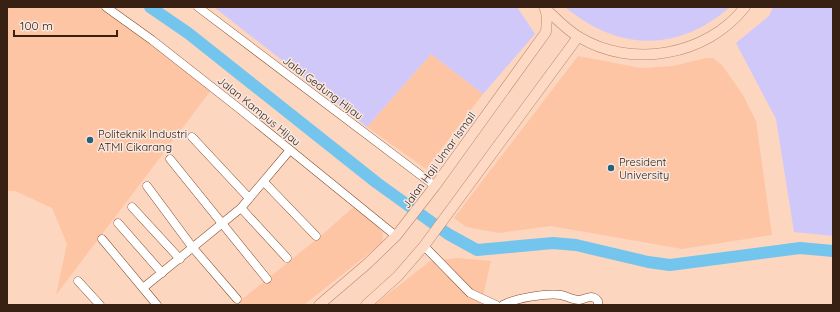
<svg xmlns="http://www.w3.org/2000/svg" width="840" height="312" font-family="Quicksand,sans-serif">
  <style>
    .built { fill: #fdc5a4 }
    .grass { fill: #d0c8f9 }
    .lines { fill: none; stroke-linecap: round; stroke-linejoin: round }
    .river { stroke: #73c5ee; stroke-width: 12 }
    .minor-casing { stroke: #834d2b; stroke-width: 9 }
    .major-casing { stroke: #b9896e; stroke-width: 11 }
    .minor { stroke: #fff; stroke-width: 8 }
    .major { stroke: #fedac5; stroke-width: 10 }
    .poi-dot { fill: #285f7a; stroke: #f7e9e2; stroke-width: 1.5 }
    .labels { text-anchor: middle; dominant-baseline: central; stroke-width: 3; stroke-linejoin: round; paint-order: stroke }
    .street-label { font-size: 11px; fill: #382012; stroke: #f7e9e2 }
    .poi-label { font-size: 11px; fill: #382012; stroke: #f7e9e2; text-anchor: start }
  </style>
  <rect width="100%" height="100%" fill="#fdd6c0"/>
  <g class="built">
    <path d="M 7,7 L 101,7 L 212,89 L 56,295 L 67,244 L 52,208 L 15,191 L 7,191 Z"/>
    <path d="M 431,54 L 483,94 L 426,169 L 367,127 Z"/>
    <path d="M 578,56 L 641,68 L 673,66 L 706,58 L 713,58 L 722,65 L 743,95 L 756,121 L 772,235 L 682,249 L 551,226 L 499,233 L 466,227 L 454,218 Z"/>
    <path d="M 359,202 L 383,233 L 382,243 L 304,305 L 235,305 L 323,234 Z"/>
    <path d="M 457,258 L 491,261 L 481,305 L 374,305 L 430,261 Z"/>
  </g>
  <g class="grass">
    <path d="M 214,7 L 517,7 L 535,34 L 483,94 L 431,54 L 367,127 Z"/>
    <path d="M 565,7 L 730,7 C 677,53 618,51 565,7 Z"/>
    <path d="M 773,7 L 833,7 L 833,236 L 794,232 L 776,119 L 736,43 L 769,16 Z"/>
  </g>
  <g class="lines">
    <path class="river" d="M 150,7 L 188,33 L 377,183 L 448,234 L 477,250 L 553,243 L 576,245 L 648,262 L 670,265 L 800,248 L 833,251"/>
    <defs>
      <g id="minor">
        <path d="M 106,7 L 152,40 L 236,106 L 396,236"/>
        <path d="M 198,7 L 435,186"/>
        <path d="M 192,137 L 249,198"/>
        <path d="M 170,159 L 267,279"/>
        <path d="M 264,182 L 316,236"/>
        <path d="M 147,186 L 193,248 L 237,299"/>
        <path d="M 132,207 L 180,259"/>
        <path d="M 241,208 L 287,258"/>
        <path d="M 118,223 L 162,273"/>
        <path d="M 102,239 L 157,305"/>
        <path d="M 424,246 L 470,293 L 496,305"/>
        <path d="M 78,281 L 100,305"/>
        <path d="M 143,288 L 241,208 L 290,150"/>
        <path d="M 503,305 C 515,298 547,293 561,295 C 566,296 573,300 579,300 C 586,299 592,293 598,301 L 598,305"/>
      </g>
      <g id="major">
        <path d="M 544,7 C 554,17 567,30 579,37 C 631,69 707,56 745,7"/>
        <path d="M 319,305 L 367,264 L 396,236 L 435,186 L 546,32 L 547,17 L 545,8"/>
        <path d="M 366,305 L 398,276 L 424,246 L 578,37"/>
      </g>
    </defs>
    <use href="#minor" class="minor-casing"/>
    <use href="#major" class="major-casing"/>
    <use href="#minor" class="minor"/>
    <use href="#major" class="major"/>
  </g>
  <g class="poi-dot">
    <circle cx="90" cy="140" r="4"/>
    <circle cx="611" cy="168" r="4"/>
  </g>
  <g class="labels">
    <g class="street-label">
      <text transform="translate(323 88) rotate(37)">Jalal Gedung Hijau</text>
      <text transform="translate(259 111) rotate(39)">Jalan Kampus Hijau</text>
      <text transform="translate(439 160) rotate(-54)">Jalan Haji Umar Ismail</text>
    </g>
    <g class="poi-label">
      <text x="98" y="134">Politeknik Industri<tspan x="98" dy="13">ATMI Cikarang</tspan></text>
      <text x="619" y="162">President<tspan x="619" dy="13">University</tspan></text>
    </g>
  </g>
  <rect width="840" height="312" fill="none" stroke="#382012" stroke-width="16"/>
  <path d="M14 30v6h103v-6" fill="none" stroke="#382012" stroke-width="2"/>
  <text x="20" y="30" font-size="12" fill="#382012" stroke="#f7e9e2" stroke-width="3" paint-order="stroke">100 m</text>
</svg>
